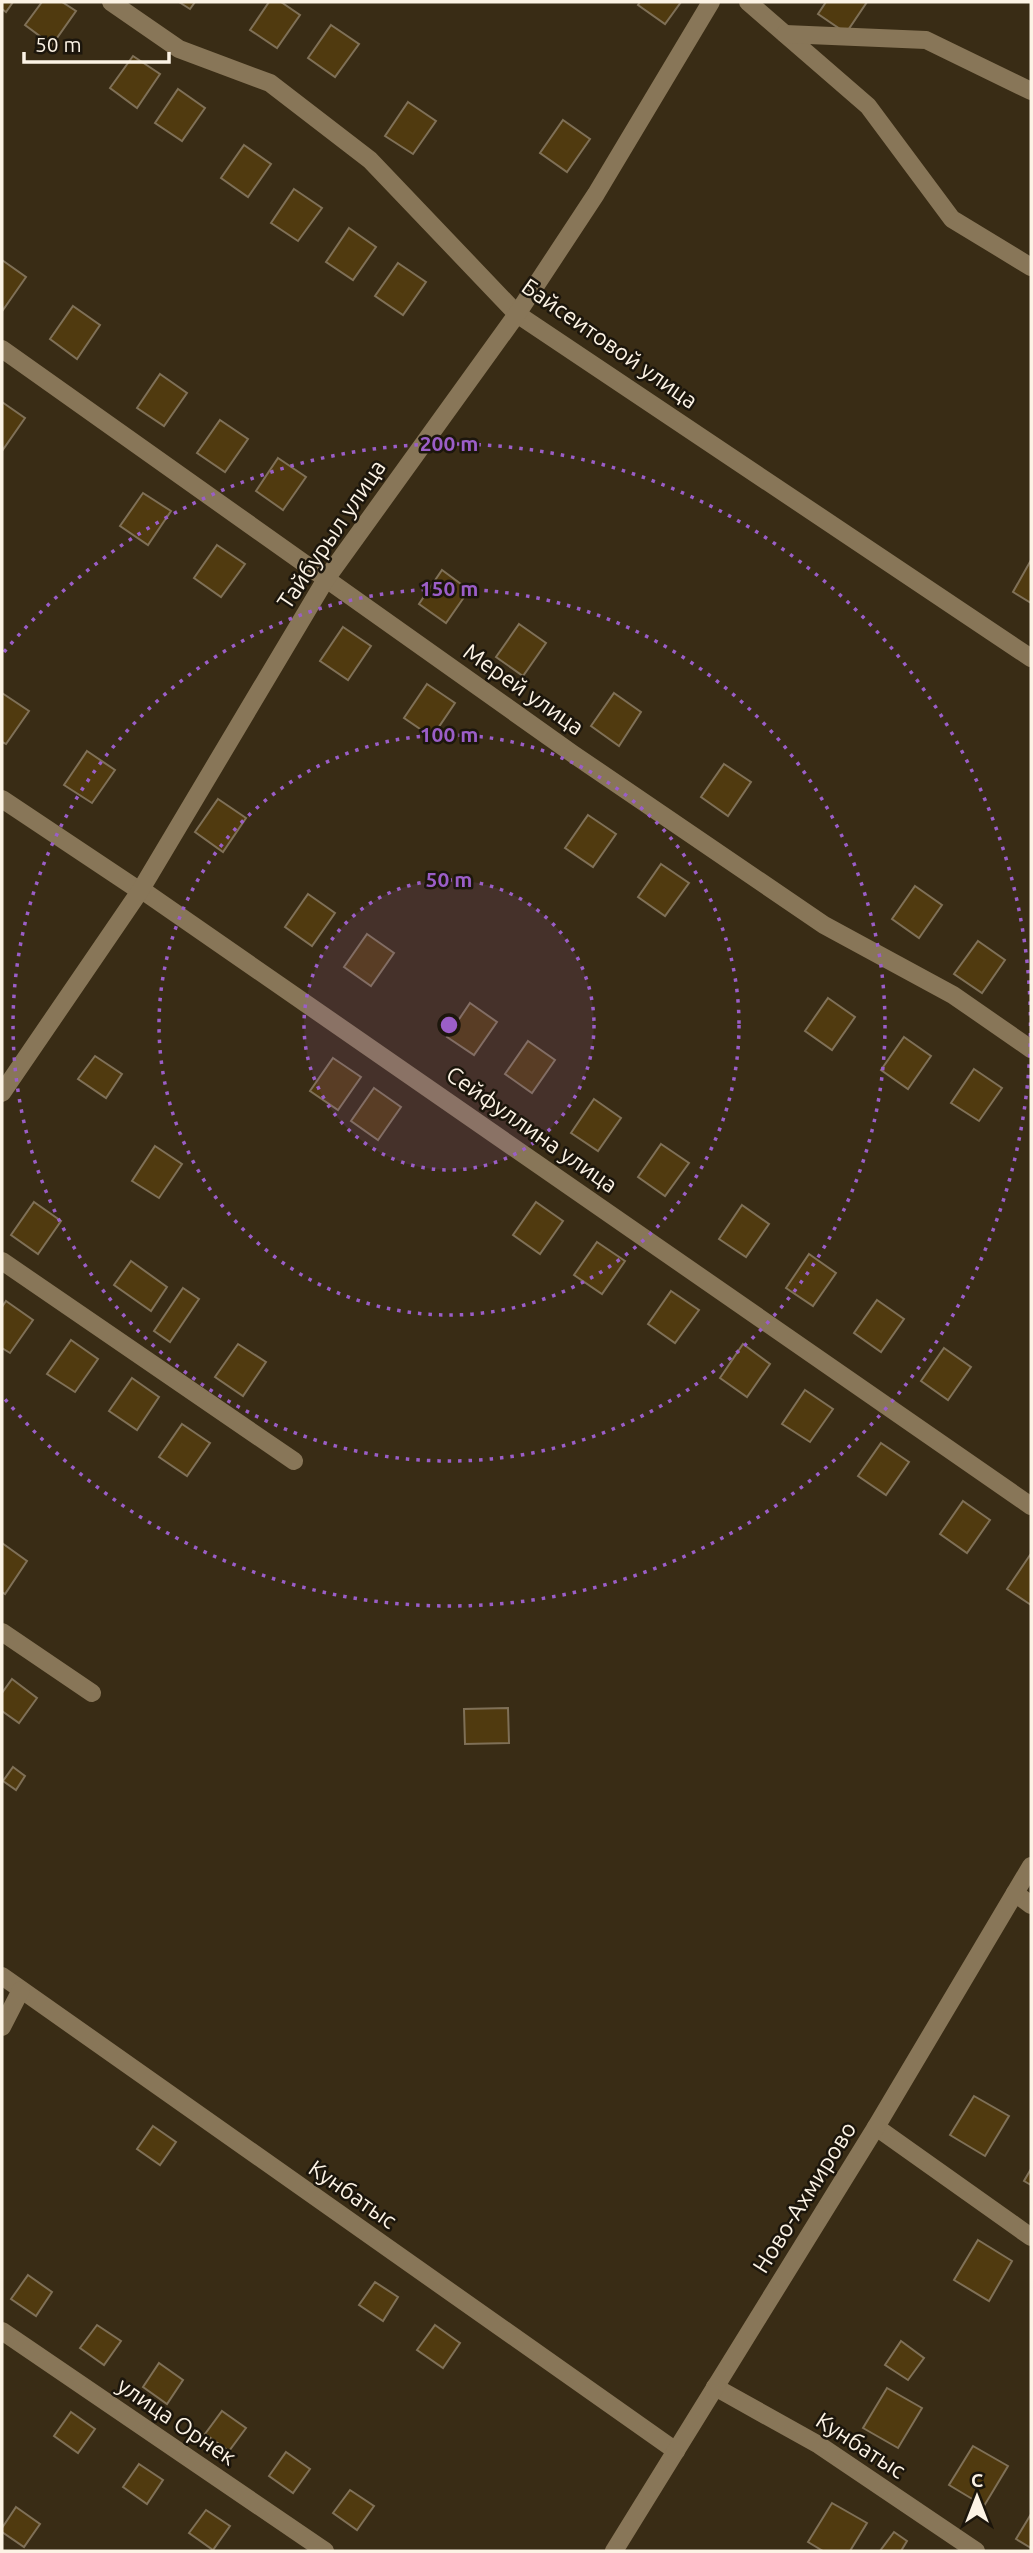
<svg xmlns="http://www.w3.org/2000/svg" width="1033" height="2553" font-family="Ubuntu,sans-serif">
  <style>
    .building { fill: #503a0f; stroke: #7f7057; stroke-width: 2 }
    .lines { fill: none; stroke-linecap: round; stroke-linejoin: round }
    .minor { stroke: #887658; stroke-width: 18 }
    .ring { fill: none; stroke: #9b5ec8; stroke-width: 3.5; stroke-dasharray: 3.5 7 }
    .labels { text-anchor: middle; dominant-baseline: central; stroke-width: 5; stroke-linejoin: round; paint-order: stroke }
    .street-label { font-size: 23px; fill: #fcf3e5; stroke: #1c160c }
    .centre { fill: #9b5ec8; stroke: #1c160c; stroke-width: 3.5 }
    .ring-label { font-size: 21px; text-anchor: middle; font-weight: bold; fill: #9b5ec8; stroke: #1c160c; stroke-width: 5; stroke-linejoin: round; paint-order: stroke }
  </style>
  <rect width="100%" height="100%" fill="#392c15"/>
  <g class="building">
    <path d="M 2,2 L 13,2 L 6,12 L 2,9 Z"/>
    <path d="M 42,2 L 62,2 L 76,11 L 52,45 L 25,25 Z"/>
    <path d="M 179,2 L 195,2 L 190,9 Z"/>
    <path d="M 269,2 L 281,2 L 300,15 L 277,48 L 250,30 Z"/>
    <path d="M 640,2 L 681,2 L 665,24 L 638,5 Z"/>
    <path d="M 826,2 L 867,2 L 846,33 L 818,14 Z"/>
    <path d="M 331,25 L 359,44 L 335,77 L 308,58 Z"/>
    <path d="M 133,56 L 160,74 L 137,108 L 110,88 Z"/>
    <path d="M 178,89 L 205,108 L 182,141 L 155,123 Z"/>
    <path d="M 408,102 L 436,121 L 413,154 L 385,136 Z"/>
    <path d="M 563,120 L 590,139 L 567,172 L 540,153 Z"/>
    <path d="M 244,145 L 271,164 L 248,197 L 221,178 Z"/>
    <path d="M 294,189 L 322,208 L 298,241 L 271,223 Z"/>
    <path d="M 349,228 L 376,247 L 353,280 L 326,262 Z"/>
    <path d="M 2,260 L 26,277 L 3,310 L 2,309 Z"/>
    <path d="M 398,263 L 426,282 L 403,315 L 375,296 Z"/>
    <path d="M 73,306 L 100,325 L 77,359 L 50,339 Z"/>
    <path d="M 160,374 L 187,393 L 164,426 L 137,408 Z"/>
    <path d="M 2,402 L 25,418 L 2,451 Z"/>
    <path d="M 220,420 L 248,439 L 225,472 L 197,453 Z"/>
    <path d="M 278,458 L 306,477 L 283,510 L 256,491 Z"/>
    <path d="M 143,493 L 171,511 L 148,545 L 120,526 Z"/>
    <path d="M 217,545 L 245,564 L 221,597 L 194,578 Z"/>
    <path d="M 1031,560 L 1031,603 L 1013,592 Z"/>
    <path d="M 442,570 L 469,590 L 446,623 L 419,604 Z"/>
    <path d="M 519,624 L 546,643 L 523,676 L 496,657 Z"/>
    <path d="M 343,627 L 371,646 L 348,680 L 320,661 Z"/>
    <path d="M 427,684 L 455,703 L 432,737 L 404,718 Z"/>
    <path d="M 2,693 L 29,711 L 6,744 L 2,742 Z"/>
    <path d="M 614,693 L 641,712 L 619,746 L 591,726 Z"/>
    <path d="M 87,751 L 115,770 L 92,803 L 64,785 Z"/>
    <path d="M 724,764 L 751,782 L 728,816 L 701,797 Z"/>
    <path d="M 218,799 L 246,818 L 223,852 L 195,832 Z"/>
    <path d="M 588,815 L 616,834 L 593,867 L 565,848 Z"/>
    <path d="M 661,864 L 689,883 L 665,916 L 638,897 Z"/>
    <path d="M 915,886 L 942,905 L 919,938 L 892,919 Z"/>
    <path d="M 308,894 L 335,913 L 312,946 L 285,927 Z"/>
    <path d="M 367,934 L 394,953 L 371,986 L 344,967 Z"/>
    <path d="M 978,941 L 1005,960 L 982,993 L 954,974 Z"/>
    <path d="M 828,998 L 855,1017 L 832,1050 L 805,1031 Z"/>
    <path d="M 470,1003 L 497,1022 L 474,1055 L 447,1037 Z"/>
    <path d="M 904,1037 L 931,1056 L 908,1089 L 881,1070 Z"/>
    <path d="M 528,1041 L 555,1060 L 532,1093 L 505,1074 Z"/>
    <path d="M 95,1056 L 122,1074 L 106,1098 L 78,1079 Z"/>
    <path d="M 333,1058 L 361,1077 L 338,1110 L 310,1091 Z"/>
    <path d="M 974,1069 L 1002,1088 L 979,1121 L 951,1103 Z"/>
    <path d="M 374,1088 L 401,1107 L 378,1140 L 351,1121 Z"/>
    <path d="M 594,1099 L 621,1118 L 598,1151 L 571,1133 Z"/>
    <path d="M 661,1144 L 689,1163 L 665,1196 L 638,1177 Z"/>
    <path d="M 155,1146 L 182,1164 L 159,1198 L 132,1181 Z"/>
    <path d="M 34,1202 L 61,1221 L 38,1254 L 11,1235 Z"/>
    <path d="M 536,1202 L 563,1221 L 540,1254 L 513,1235 Z"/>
    <path d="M 742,1205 L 769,1224 L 746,1257 L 719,1239 Z"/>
    <path d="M 597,1242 L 625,1261 L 602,1294 L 574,1275 Z"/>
    <path d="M 809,1254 L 836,1273 L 813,1306 L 786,1288 Z"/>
    <path d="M 131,1261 L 167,1287 L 151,1311 L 114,1285 Z"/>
    <path d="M 183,1288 L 199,1299 L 170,1342 L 154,1331 Z"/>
    <path d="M 671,1291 L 699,1310 L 675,1343 L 648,1324 Z"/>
    <path d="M 877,1300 L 904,1319 L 881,1352 L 854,1333 Z"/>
    <path d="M 6,1301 L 33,1320 L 10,1353 L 2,1348 L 2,1307 Z"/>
    <path d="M 71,1340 L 98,1359 L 75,1392 L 47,1374 Z"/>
    <path d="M 238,1344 L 266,1362 L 243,1396 L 215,1377 Z"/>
    <path d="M 743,1344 L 770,1364 L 747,1397 L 720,1378 Z"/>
    <path d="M 944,1348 L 971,1367 L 948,1400 L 921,1381 Z"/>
    <path d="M 132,1378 L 159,1397 L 137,1430 L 109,1411 Z"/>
    <path d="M 805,1390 L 833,1409 L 810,1442 L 782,1424 Z"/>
    <path d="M 182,1424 L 210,1443 L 187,1476 L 159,1457 Z"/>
    <path d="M 881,1443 L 909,1462 L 886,1495 L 858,1476 Z"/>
    <path d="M 963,1501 L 990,1520 L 967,1553 L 940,1534 Z"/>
    <path d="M 2,1543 L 27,1561 L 5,1594 L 2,1592 Z"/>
    <path d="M 1030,1555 L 1031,1556 L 1031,1605 L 1007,1589 Z"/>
    <path d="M 12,1679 L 37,1698 L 19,1723 L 2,1711 L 2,1693 Z"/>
    <path d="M 508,1708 L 509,1743 L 465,1744 L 464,1709 Z"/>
    <path d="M 13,1767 L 25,1776 L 16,1790 L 3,1781 Z"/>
    <path d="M 974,2096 L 1009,2116 L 985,2156 L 950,2135 Z"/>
    <path d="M 153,2126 L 176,2142 L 160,2165 L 137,2149 Z"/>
    <path d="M 1031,2169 L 1031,2185 L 1024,2181 Z"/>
    <path d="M 978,2240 L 1012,2261 L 989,2301 L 954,2280 Z"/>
    <path d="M 28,2275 L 52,2292 L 36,2316 L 11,2299 Z"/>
    <path d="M 375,2282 L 398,2297 L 383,2321 L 359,2305 Z"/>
    <path d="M 97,2325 L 121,2341 L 104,2365 L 80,2348 Z"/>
    <path d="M 435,2325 L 460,2343 L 443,2368 L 417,2350 Z"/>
    <path d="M 901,2341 L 924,2358 L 908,2380 L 885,2365 Z"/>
    <path d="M 159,2363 L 183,2380 L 167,2404 L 143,2387 Z"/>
    <path d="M 887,2388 L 922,2408 L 898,2448 L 863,2428 Z"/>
    <path d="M 222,2411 L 246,2428 L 229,2451 L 205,2434 Z"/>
    <path d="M 71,2412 L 95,2429 L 78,2453 L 54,2436 Z"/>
    <path d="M 973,2446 L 1008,2466 L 984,2506 L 949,2485 Z"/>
    <path d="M 286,2452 L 310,2469 L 293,2493 L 269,2476 Z"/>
    <path d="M 139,2464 L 163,2480 L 147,2504 L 123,2487 Z"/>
    <path d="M 350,2490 L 374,2506 L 357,2530 L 333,2513 Z"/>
    <path d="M 832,2503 L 867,2523 L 850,2551 L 823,2551 L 808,2542 Z"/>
    <path d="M 16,2507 L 40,2524 L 24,2547 L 2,2532 L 2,2528 Z"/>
    <path d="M 206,2510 L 230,2526 L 213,2550 L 189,2533 Z"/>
    <path d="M 1031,2514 L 1031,2548 L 1016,2539 Z"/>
    <path d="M 894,2532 L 907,2541 L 901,2551 L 880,2551 Z"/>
  </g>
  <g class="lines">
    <g class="minor">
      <path d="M 111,2 L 179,49 L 270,83 L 370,160 L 517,314 L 1031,658"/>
      <path d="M 748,2 L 868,106 L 952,219 L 1031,267"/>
      <path d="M 785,34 L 926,40 L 1031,91"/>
      <path d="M 2,349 L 573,754 L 824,925 L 953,995 L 1031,1049"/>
      <path d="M 2,799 L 140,891 L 142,890 L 1031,1506"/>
      <path d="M 2,1093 L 140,891 L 326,579 L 517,314 L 596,194 L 711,2"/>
      <path d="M 2,1261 L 294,1461"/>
      <path d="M 2,1632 L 92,1693"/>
      <path d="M 1015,1893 L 1031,1905"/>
      <path d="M 2,1976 L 676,2451"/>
      <path d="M 2,2027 L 21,1990"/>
      <path d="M 876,2127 L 1031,2237"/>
      <path d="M 2,2331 L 325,2551"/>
      <path d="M 715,2387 L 819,2445 L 976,2551"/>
      <path d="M 614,2551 L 876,2127 L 1031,1866"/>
    </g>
  </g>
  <circle cx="449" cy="1025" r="145" fill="#9b5ec8" fill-opacity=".12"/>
  <g class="ring">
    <circle cx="449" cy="1025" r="145"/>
    <circle cx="449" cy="1025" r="290"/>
    <circle cx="449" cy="1025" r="436"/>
    <path d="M4 652A581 581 0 1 1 4 1398"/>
  </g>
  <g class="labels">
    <g class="street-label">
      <text transform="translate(610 343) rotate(35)">Байсеитовой улица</text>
      <text transform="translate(331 534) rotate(-56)">Тайбурыл улица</text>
      <text transform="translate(524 689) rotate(35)">Мерей улица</text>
      <text transform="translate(532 1129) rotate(35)">Сейфуллина улица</text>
      <text transform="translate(353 2194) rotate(35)">Кунбатыс</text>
      <text transform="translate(804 2197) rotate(-58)">Ново-Ахмирово</text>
      <text transform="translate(177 2421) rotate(34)">улица Орнек</text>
      <text transform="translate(861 2445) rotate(33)">Кунбатыс</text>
    </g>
  </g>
  <circle cx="449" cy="1025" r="10" class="centre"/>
  <g class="ring-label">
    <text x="449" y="451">200 m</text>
    <text x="449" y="596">150 m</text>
    <text x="449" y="742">100 m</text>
    <text x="449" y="887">50 m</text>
  </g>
  <rect width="1033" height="2553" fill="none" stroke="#fcf3e5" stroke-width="7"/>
  <g transform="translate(977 2497)" stroke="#1c160c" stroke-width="5" paint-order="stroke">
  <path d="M0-5L12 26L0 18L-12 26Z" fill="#fcf3e5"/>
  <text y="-10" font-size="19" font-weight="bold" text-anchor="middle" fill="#fcf3e5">С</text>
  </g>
  <path d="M24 52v10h145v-10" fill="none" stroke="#fcf3e5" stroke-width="3.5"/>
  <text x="35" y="52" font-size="21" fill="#fcf3e5" stroke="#1c160c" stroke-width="5" paint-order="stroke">50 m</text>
</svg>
